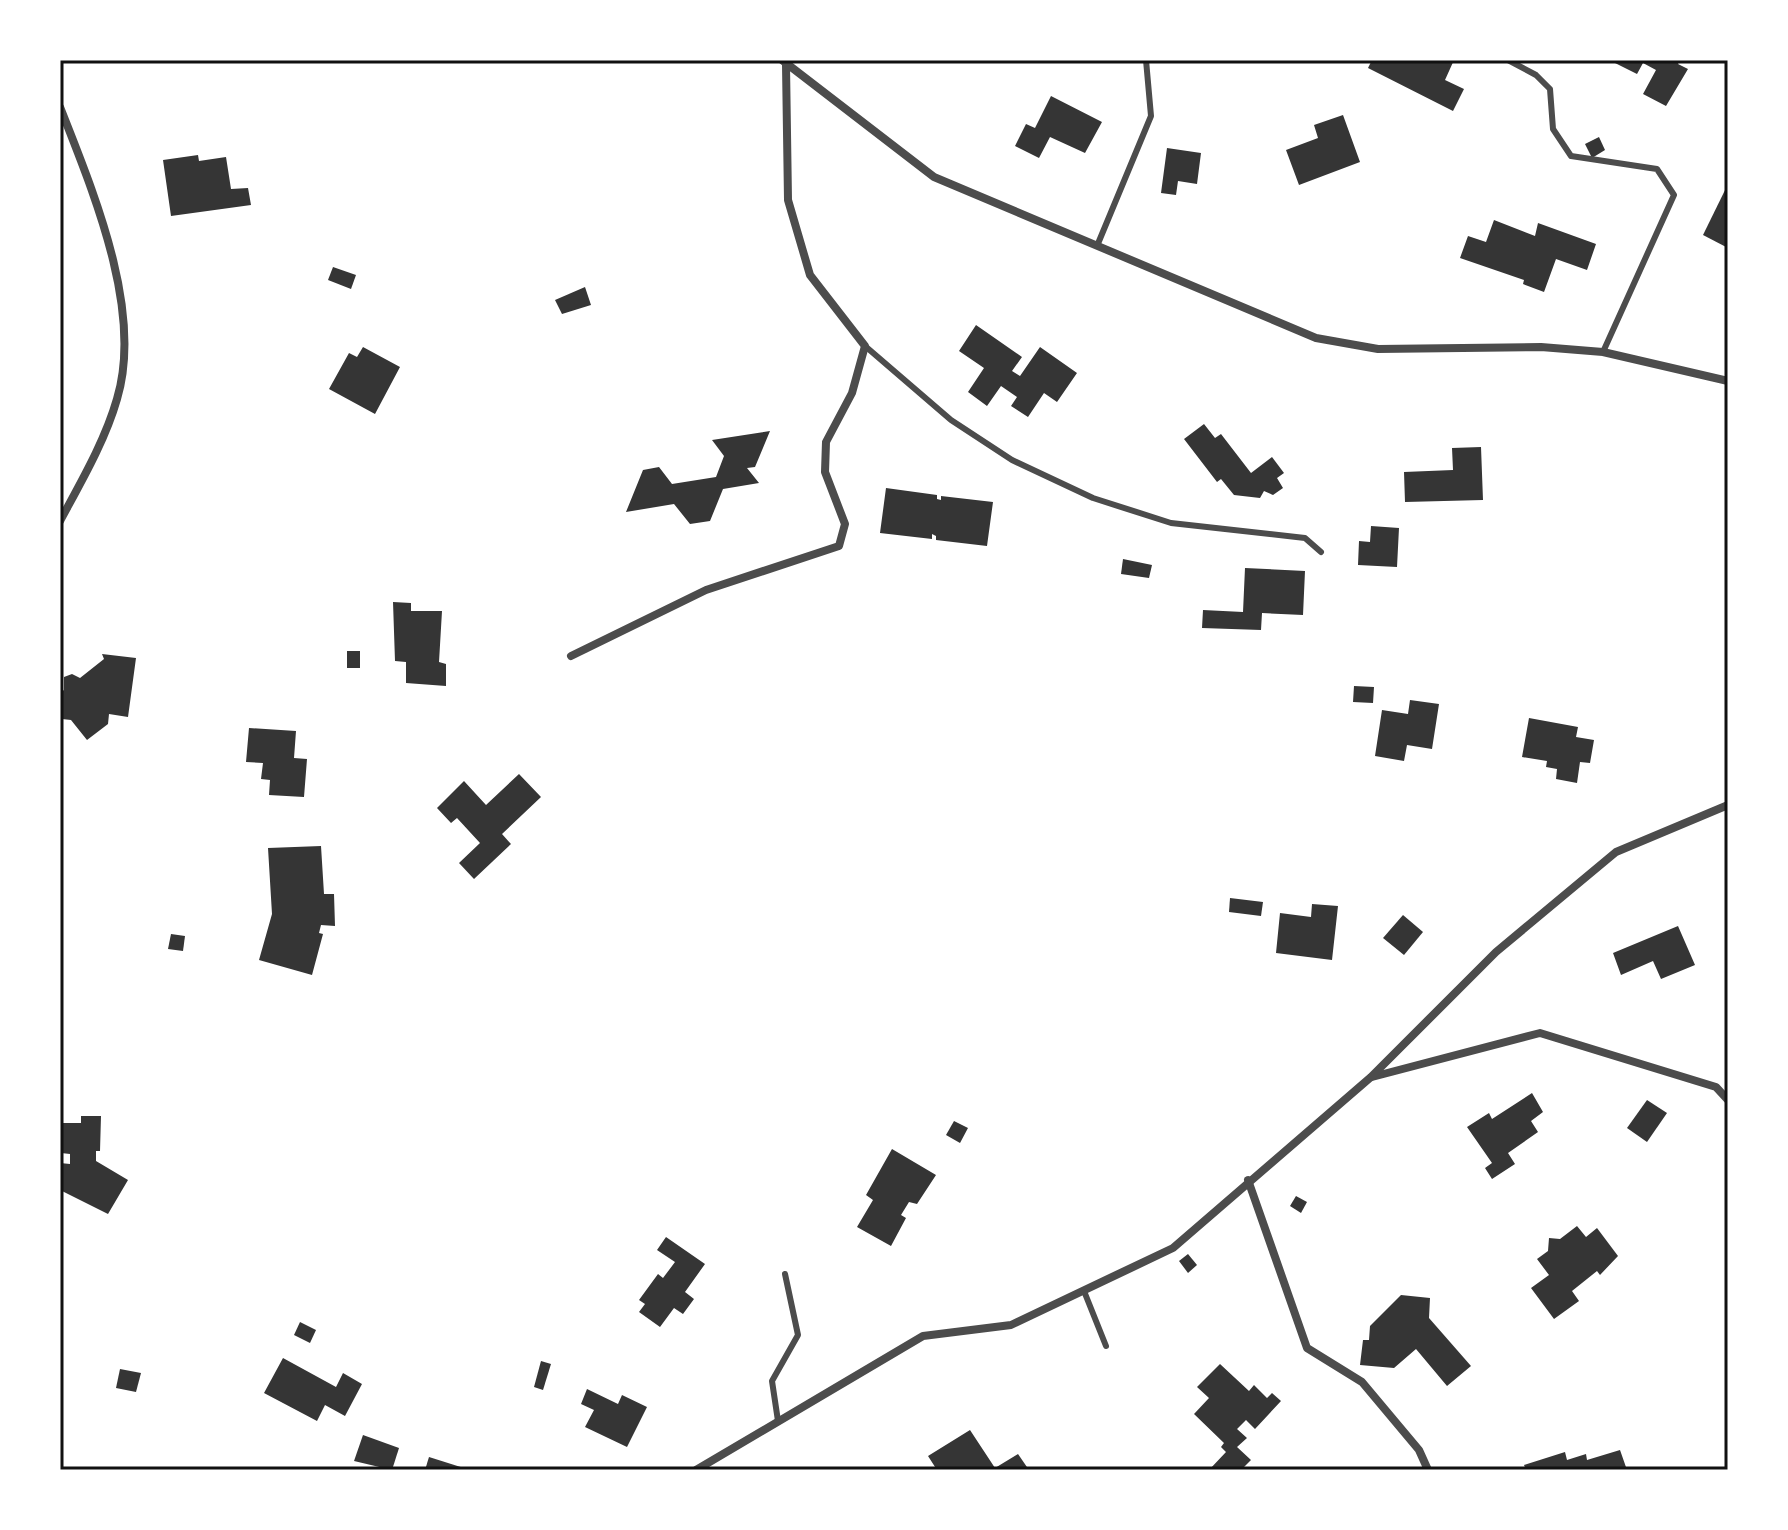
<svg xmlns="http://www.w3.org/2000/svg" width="1788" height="1530" font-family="'PT Sans',sans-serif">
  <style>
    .building { fill: #353535 }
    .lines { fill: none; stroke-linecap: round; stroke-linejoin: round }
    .service { stroke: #4c4c4c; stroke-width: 6 }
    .minor { stroke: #4c4c4c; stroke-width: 8 }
    .neatline { fill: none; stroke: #111; stroke-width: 3 }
  </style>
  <rect width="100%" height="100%" fill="#fff"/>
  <g class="building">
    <path d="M 1372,60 L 1454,60 L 1445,80 L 1464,89 L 1453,111 L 1368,68 Z"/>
    <path d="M 1609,60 L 1680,60 L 1678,64 L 1688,69 L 1666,106 L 1643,94 L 1656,70 L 1643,63 L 1637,74 Z"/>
    <path d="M 1051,96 L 1102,122 L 1085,153 L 1050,137 L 1039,158 L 1015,146 L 1026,124 L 1035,128 Z"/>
    <path d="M 1343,115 L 1360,162 L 1299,185 L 1286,150 L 1318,138 L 1314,125 Z"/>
    <path d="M 1599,137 L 1605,150 L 1592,158 L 1585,144 Z"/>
    <path d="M 1167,148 L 1201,153 L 1197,184 L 1178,181 L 1176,195 L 1161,193 Z"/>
    <path d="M 198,155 L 199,161 L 226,157 L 231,189 L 248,188 L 251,205 L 171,216 L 163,160 Z"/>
    <path d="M 1728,184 L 1728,248 L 1703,235 Z"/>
    <path d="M 1494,220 L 1535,236 L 1538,223 L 1596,244 L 1587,270 L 1556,259 L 1544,292 L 1523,284 L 1524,280 L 1460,258 L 1468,236 L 1486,242 Z"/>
    <path d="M 333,267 L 356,275 L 351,289 L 328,280 Z"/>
    <path d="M 585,287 L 591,305 L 562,314 L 555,300 Z"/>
    <path d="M 976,325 L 1022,357 L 1012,371 L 1020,376 L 1040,347 L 1077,373 L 1057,402 L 1044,393 L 1028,417 L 1011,406 L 1017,397 L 1001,386 L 987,406 L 968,392 L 984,368 L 959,351 Z"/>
    <path d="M 363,347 L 400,367 L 375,414 L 329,389 L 349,353 L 357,357 Z"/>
    <path d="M 1204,424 L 1215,438 L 1221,434 L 1251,473 L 1272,457 L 1284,473 L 1277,478 L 1283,488 L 1273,495 L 1264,491 L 1260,498 L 1234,495 L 1221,479 L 1217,482 L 1184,439 Z"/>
    <path d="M 770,431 L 755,467 L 747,468 L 759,483 L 723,489 L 710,521 L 690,524 L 674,504 L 626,512 L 643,470 L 659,467 L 672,484 L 716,477 L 724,456 L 712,440 Z"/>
    <path d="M 1481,447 L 1483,500 L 1405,502 L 1404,472 L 1453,470 L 1452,448 Z"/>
    <path d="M 886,488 L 937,495 L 937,499 L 941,500 L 941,496 L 993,502 L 987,546 L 936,540 L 936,536 L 932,534 L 932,539 L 880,533 Z"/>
    <path d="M 1371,526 L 1399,528 L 1397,567 L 1358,565 L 1359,541 L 1370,542 Z"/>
    <path d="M 1123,559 L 1152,565 L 1149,578 L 1121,574 Z"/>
    <path d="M 1245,568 L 1305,571 L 1303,615 L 1262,613 L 1261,630 L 1202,628 L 1203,610 L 1243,612 Z"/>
    <path d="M 393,602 L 411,603 L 411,611 L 442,611 L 439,662 L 446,664 L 446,686 L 406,683 L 406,662 L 395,661 Z"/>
    <rect x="347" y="651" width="13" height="17"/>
    <path d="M 102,654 L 136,658 L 128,717 L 109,714 L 108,724 L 87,740 L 71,720 L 62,719 L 60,693 L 64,690 L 64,677 L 72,674 L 80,678 L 104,659 Z"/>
    <path d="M 1354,686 L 1374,687 L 1373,703 L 1353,702 Z"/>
    <path d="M 1410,700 L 1439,704 L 1432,749 L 1407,745 L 1404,761 L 1375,756 L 1382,710 L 1408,714 Z"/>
    <path d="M 1529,718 L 1578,727 L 1576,737 L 1594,740 L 1590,763 L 1580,762 L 1577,783 L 1556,779 L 1557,769 L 1546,767 L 1547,761 L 1522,757 Z"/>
    <path d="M 249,728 L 296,731 L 294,758 L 307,759 L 304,797 L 269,795 L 270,780 L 261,779 L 263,763 L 246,762 Z"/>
    <path d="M 519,774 L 541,797 L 502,834 L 511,844 L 474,879 L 459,863 L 480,843 L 457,818 L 451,823 L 437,808 L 464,781 L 486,805 Z"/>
    <path d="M 321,846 L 324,894 L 334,894 L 335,926 L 321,925 L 319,933 L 323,934 L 312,975 L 259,960 L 272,914 L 268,848 Z"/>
    <path d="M 1230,898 L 1263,902 L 1261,916 L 1229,912 Z"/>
    <path d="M 1312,904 L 1338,906 L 1332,960 L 1276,953 L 1280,913 L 1311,917 Z"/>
    <path d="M 1403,915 L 1423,932 L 1404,955 L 1383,938 Z"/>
    <path d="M 1678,926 L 1695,965 L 1661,979 L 1653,961 L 1621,975 L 1613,953 Z"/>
    <path d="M 171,934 L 185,936 L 183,951 L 168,949 Z"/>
    <path d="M 1532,1093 L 1543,1112 L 1531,1121 L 1538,1132 L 1508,1153 L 1515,1164 L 1492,1179 L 1485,1168 L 1492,1163 L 1467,1127 L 1489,1113 L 1492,1119 Z"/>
    <path d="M 1647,1100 L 1667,1113 L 1647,1142 L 1627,1128 Z"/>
    <path d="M 81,1116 L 101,1116 L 100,1151 L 96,1151 L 96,1161 L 128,1180 L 108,1214 L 60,1190 L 60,1163 L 70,1164 L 70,1154 L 61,1153 L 61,1123 L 81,1123 Z"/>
    <path d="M 954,1121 L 968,1128 L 960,1143 L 946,1135 Z"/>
    <path d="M 892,1149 L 936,1175 L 917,1204 L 909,1202 L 901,1215 L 906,1218 L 891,1246 L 857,1227 L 873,1200 L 866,1195 Z"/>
    <path d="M 1296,1196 L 1307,1202 L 1301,1213 L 1290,1206 Z"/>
    <path d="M 1577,1226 L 1586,1237 L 1597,1228 L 1618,1256 L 1600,1275 L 1597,1271 L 1572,1291 L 1579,1301 L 1554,1319 L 1531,1288 L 1549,1275 L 1537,1259 L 1548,1251 L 1549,1238 L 1560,1239 Z"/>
    <path d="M 666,1237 L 705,1264 L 685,1292 L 694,1299 L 683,1314 L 674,1308 L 660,1327 L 639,1312 L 645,1304 L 639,1300 L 658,1274 L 663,1278 L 675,1262 L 657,1250 Z"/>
    <path d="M 1188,1254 L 1197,1265 L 1188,1273 L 1179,1261 Z"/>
    <path d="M 1401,1295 L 1430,1298 L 1429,1318 L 1471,1366 L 1447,1386 L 1416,1349 L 1394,1368 L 1360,1365 L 1363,1340 L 1369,1340 L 1370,1326 Z"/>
    <path d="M 300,1322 L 316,1330 L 310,1343 L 294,1335 Z"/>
    <path d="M 283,1358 L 336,1387 L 343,1373 L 362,1384 L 345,1416 L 325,1405 L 317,1421 L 264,1393 Z"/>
    <path d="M 541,1361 L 551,1364 L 543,1390 L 534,1387 Z"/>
    <path d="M 1220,1364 L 1249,1391 L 1254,1385 L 1267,1398 L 1272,1393 L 1281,1401 L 1255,1429 L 1246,1420 L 1237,1429 L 1247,1438 L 1237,1447 L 1251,1460 L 1243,1468 L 1245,1470 L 1209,1470 L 1226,1452 L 1221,1447 L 1224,1443 L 1194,1414 L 1209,1398 L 1197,1387 Z"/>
    <path d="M 120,1369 L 141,1373 L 136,1392 L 116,1388 Z"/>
    <path d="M 587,1389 L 618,1404 L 622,1395 L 647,1407 L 627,1447 L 585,1427 L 594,1410 L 581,1404 Z"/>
    <path d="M 970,1430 L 995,1468 L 1018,1454 L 1029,1470 L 937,1470 L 928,1456 Z"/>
    <path d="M 363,1435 L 399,1448 L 392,1470 L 354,1461 Z"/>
    <path d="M 1620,1450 L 1627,1470 L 1526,1470 L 1524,1465 L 1565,1452 L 1567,1460 L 1586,1454 L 1587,1460 Z"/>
    <path d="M 429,1457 L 467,1469 L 467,1470 L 425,1470 Z"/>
  </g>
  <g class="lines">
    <g class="service">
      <path d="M 1508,60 L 1536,75 L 1550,89 L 1553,129 L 1571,156 L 1657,169 L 1674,195 L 1603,352"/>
      <path d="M 1097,246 L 1151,116 L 1146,60"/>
      <path d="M 865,346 L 951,420 L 1012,460 L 1093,498 L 1171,523 L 1305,538 L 1321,552"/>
      <path d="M 1084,1291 L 1106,1346"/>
      <path d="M 778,1421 L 772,1381 L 798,1335 L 785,1274"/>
    </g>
    <g class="minor">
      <path d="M 782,60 L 934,177 L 1316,338 L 1378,349 L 1541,347 L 1603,352 L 1728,381"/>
      <path d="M 60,107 C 92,189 144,310 117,399 C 105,441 81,482 60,521"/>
      <path d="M 571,656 L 706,590 L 839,546 L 845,524 L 825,472 L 826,442 L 852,393 L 865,346 L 810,275 L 788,200 L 786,65"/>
      <path d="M 1372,1077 L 1540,1033 L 1716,1087 L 1728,1100"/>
      <path d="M 1248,1180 L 1307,1348 L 1362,1382 L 1419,1450 L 1428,1470"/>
      <path d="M 696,1470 L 923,1336 L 1011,1325 L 1173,1248 L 1371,1077 L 1496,952 L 1616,852 L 1728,805"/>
    </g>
  </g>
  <rect width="1788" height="1530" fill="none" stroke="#ffffff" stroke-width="124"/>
  <rect x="62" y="62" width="1664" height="1406" class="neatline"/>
</svg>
